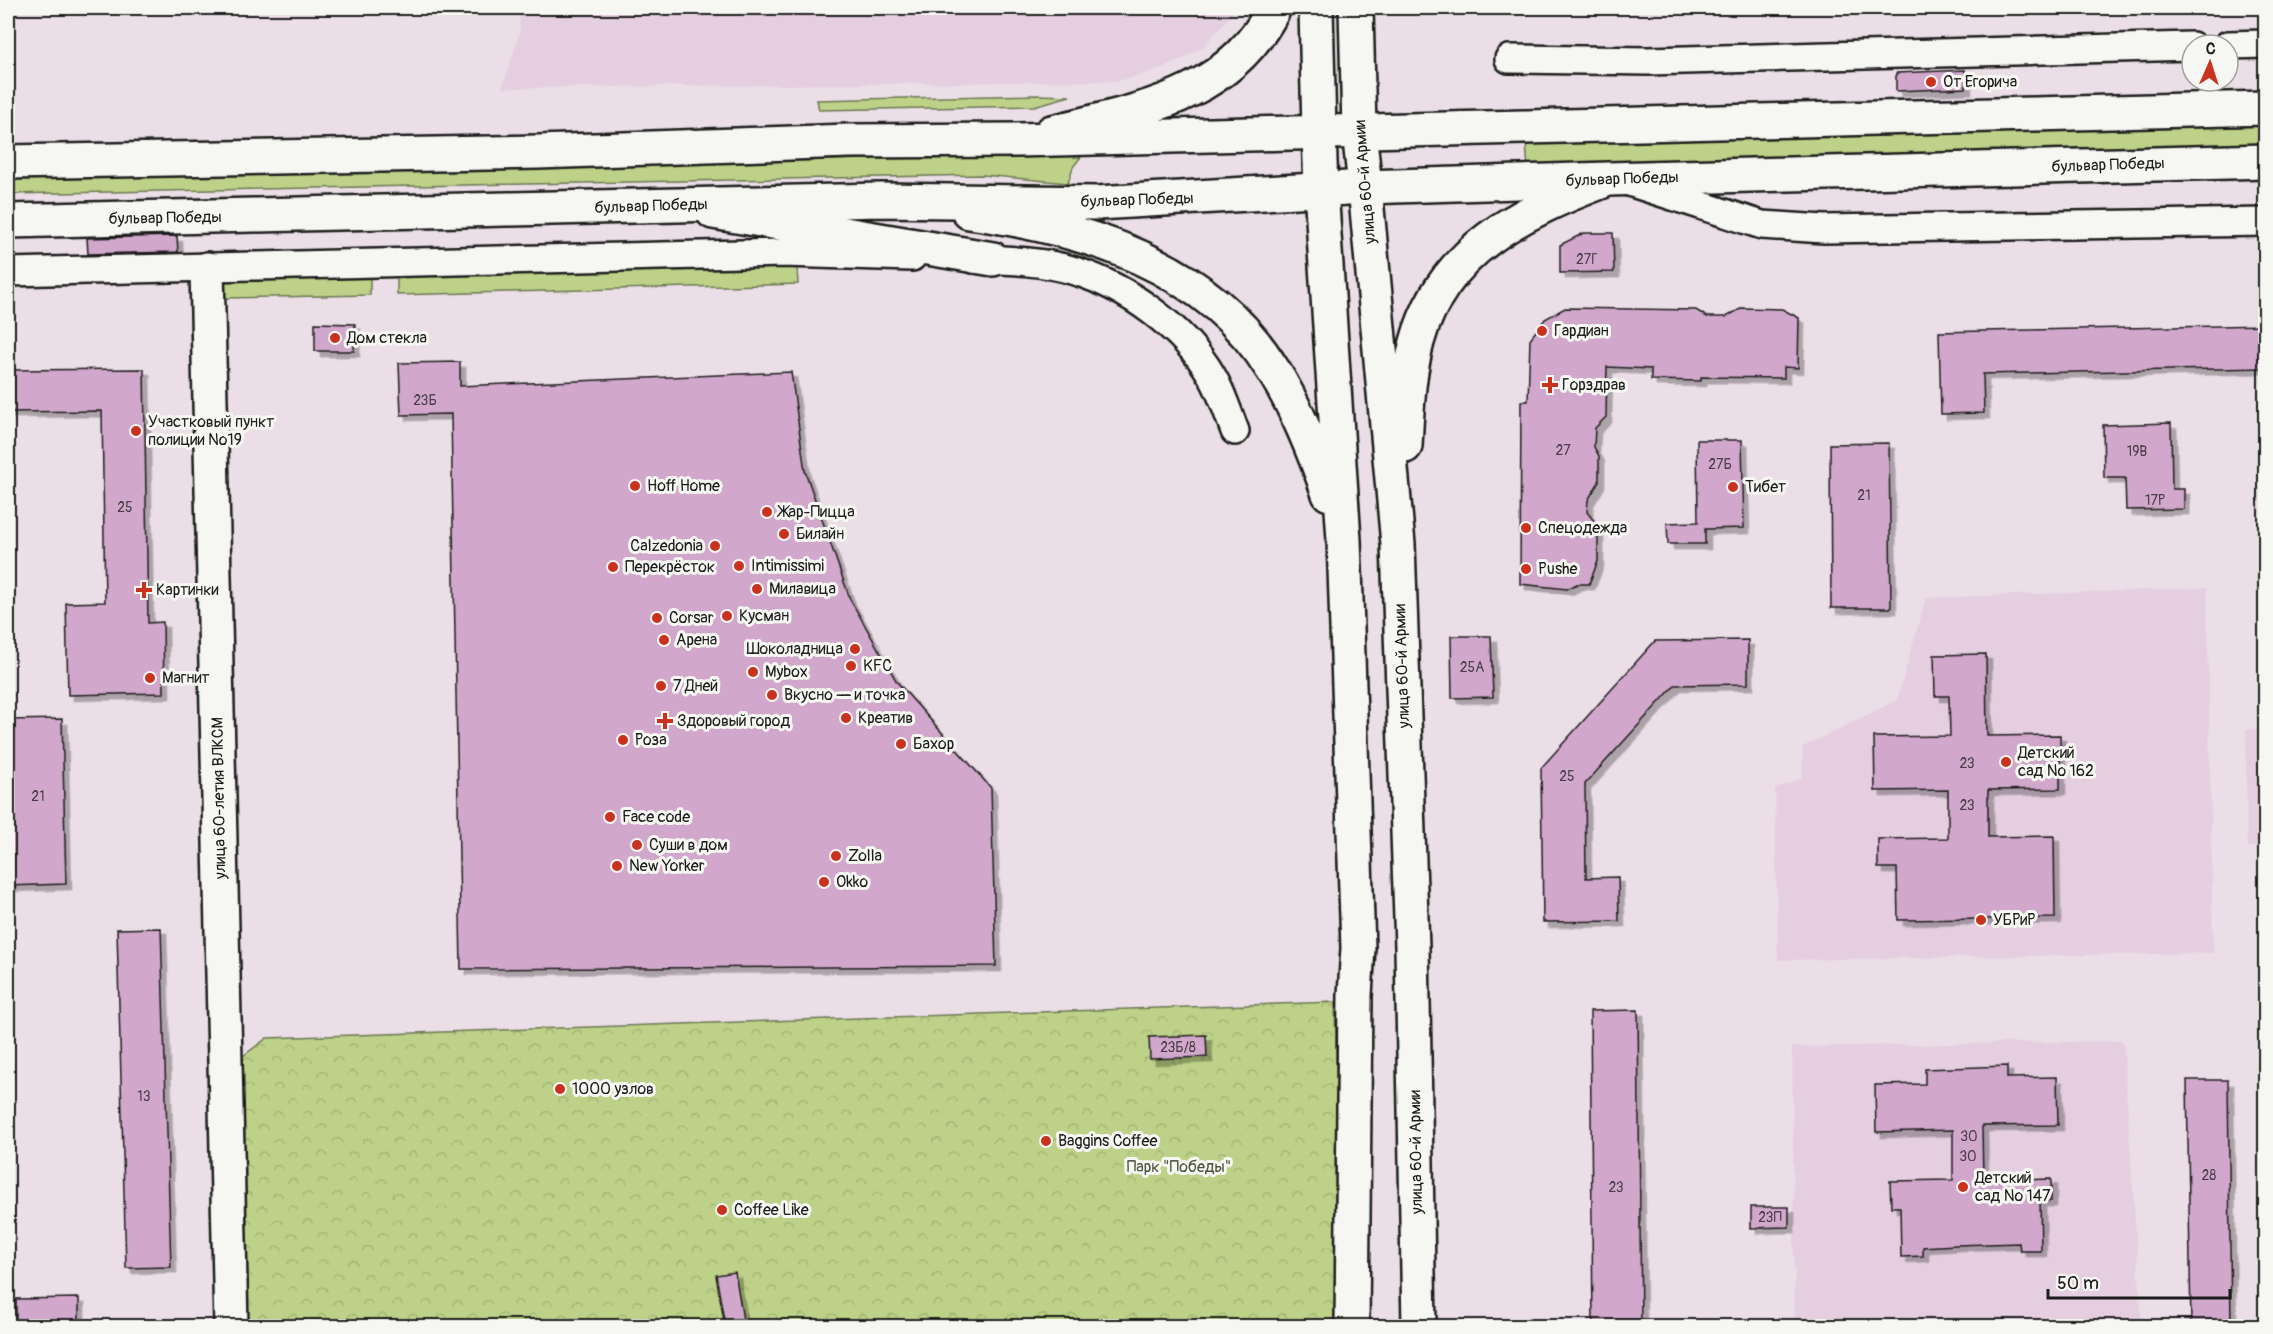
<svg xmlns="http://www.w3.org/2000/svg" width="2273" height="1334" font-family="Pangolin,sans-serif">
  <style>
    .built { fill: #e4cedf }
    .grass { fill: #bdd288; stroke: #6c7752; stroke-width: 1.5 }
    .park { fill: url(#park-crowns); stroke: #6c7752; stroke-width: 1.5 }
    .building { fill: #d2a7cc; stroke: #1c1c1c; stroke-width: 1.5; filter: url(#shadow) }
    .lines { fill: none; stroke-linecap: round; stroke-linejoin: round }
    .minor-casing { stroke: #1c1c1c; stroke-width: 32 }
    .tertiary-casing { stroke: #1c1c1c; stroke-width: 38 }
    .secondary-casing { stroke: #1c1c1c; stroke-width: 38 }
    .primary-casing { stroke: #1c1c1c; stroke-width: 38 }
    .minor { stroke: #f6f6f2; stroke-width: 27 }
    .tertiary { stroke: #f6f6f2; stroke-width: 33 }
    .secondary { stroke: #f6f6f2; stroke-width: 33 }
    .primary { stroke: #f6f6f2; stroke-width: 33 }
    .poi-dot { fill: #c8321e; stroke: #f6f6f2; stroke-width: 2 }
    .labels { text-anchor: middle; dominant-baseline: central; stroke-width: 6; stroke-linejoin: round; paint-order: stroke }
    .number-label { font-size: 14px; fill: #4a3f48 }
    .poi-label { font-size: 16px; fill: #1c1c1c; stroke: #f6f6f2; text-anchor: start }
    .street-label { font-size: 16px; fill: #1c1c1c; stroke: #f6f6f2 }
    .park-label { font-size: 16px; fill: #4c533c; stroke: #f6f6f2 }
  </style>
  <defs>
    <pattern id="park-crowns" width="20" height="18" patternUnits="userSpaceOnUse" patternTransform="scale(1.5)"><rect width="20" height="18" fill="#bdd288"/><path d="M2 6a3 3 0 1 1 6 0M12 15a3 3 0 1 1 6 0" fill="none" stroke="#a2b475"/></pattern>
    <filter id="shadow"><feDropShadow dx="5.5" dy="5.5" stdDeviation="0" flood-color="#0004"/></filter>
  </defs>
  <rect width="100%" height="100%" fill="#ebdee7"/>
  <filter id="ink" filterUnits="userSpaceOnUse"><feTurbulence type="fractalNoise" baseFrequency=".0167" numOctaves="2"/><feDisplacementMap in="SourceGraphic" scale="12" xChannelSelector="R" yChannelSelector="G"/><feConvolveMatrix kernelMatrix="1 2 1 2 8 2 1 2 1" color-interpolation-filters="sRGB"/></filter>
  <g filter="url(#ink)">
    <g class="built">
      <path d="M 519,8 L 1237,8 L 1204,46 L 1181,60 L 1148,73 L 1118,81 L 502,88 L 520,32 Z"/>
      <path d="M 2207,588 L 2213,953 L 1778,960 L 1775,789 L 1802,778 L 1803,747 L 1897,700 L 1926,598 Z"/>
      <path d="M 2246,729 L 2265,729 L 2265,847 L 2247,847 Z"/>
      <path d="M 2123,1041 L 2142,1326 L 1795,1326 L 1792,1047 Z"/>
    </g>
    <g class="grass">
      <path d="M 1037,95 L 1070,96 L 1034,106 L 819,110 L 817,100 Z"/>
      <path d="M 2266,126 L 2265,150 L 1528,169 L 1526,144 Z"/>
      <path d="M 1083,154 L 1073,167 L 1068,183 L 983,175 L 8,194 L 8,179 Z"/>
      <path d="M 797,265 L 798,284 L 397,295 L 397,274 Z"/>
      <path d="M 370,275 L 370,295 L 223,298 L 223,278 Z"/>
    </g>
    <path class="park" d="M 1335,1002 L 1342,1326 L 246,1326 L 239,1059 L 267,1038 Z"/>
    <g class="building">
      <path d="M 1965,70 L 1966,88 L 1896,91 L 1896,73 Z"/>
      <path d="M 1584,233 L 1613,233 L 1614,272 L 1560,273 L 1560,245 Z"/>
      <path d="M 177,236 L 178,252 L 88,254 L 87,238 Z"/>
      <path d="M 1565,308 L 1696,310 L 1707,317 L 1726,317 L 1742,308 L 1782,309 L 1799,318 L 1798,368 L 1784,367 L 1784,378 L 1701,377 L 1701,381 L 1651,380 L 1651,369 L 1607,367 L 1606,417 L 1595,428 L 1594,447 L 1599,456 L 1599,482 L 1588,500 L 1587,512 L 1598,526 L 1598,561 L 1589,584 L 1577,584 L 1567,589 L 1520,584 L 1521,401 L 1528,401 L 1530,339 L 1545,319 Z"/>
      <path d="M 315,323 L 355,324 L 354,351 L 315,351 Z"/>
      <path d="M 2265,325 L 2265,368 L 1983,374 L 1984,413 L 1941,414 L 1939,332 Z"/>
      <path d="M 460,362 L 460,386 L 791,372 L 805,471 L 850,599 L 897,682 L 991,788 L 996,966 L 461,969 L 451,414 L 401,415 L 399,363 Z"/>
      <path d="M 144,369 L 148,623 L 163,622 L 164,693 L 68,695 L 66,603 L 105,602 L 102,411 L 8,412 L 8,370 Z"/>
      <path d="M 2171,423 L 2172,489 L 2184,489 L 2184,509 L 2126,510 L 2125,478 L 2104,478 L 2103,425 Z"/>
      <path d="M 1697,440 L 1742,440 L 1744,528 L 1705,529 L 1705,544 L 1668,544 L 1667,523 L 1698,522 Z"/>
      <path d="M 1889,443 L 1891,608 L 1831,608 L 1830,444 Z"/>
      <path d="M 1451,636 L 1491,636 L 1493,697 L 1452,698 Z"/>
      <path d="M 1748,640 L 1748,684 L 1675,685 L 1585,784 L 1586,878 L 1618,877 L 1619,921 L 1543,922 L 1541,768 L 1655,641 Z"/>
      <path d="M 1986,654 L 1987,736 L 2060,735 L 2060,789 L 1988,790 L 1988,837 L 2054,836 L 2055,918 L 1898,920 L 1897,868 L 1878,868 L 1878,839 L 1948,838 L 1948,790 L 1875,791 L 1874,737 L 1950,736 L 1949,696 L 1935,696 L 1934,655 Z"/>
      <path d="M 62,719 L 66,884 L 8,886 L 8,720 Z"/>
      <path d="M 161,928 L 171,1267 L 126,1268 L 117,929 Z"/>
      <path d="M 1638,1010 L 1641,1326 L 1593,1326 L 1590,1011 Z"/>
      <path d="M 1206,1035 L 1207,1057 L 1150,1059 L 1149,1037 Z"/>
      <path d="M 2007,1066 L 2007,1078 L 2057,1077 L 2058,1125 L 1982,1126 L 1983,1181 L 2051,1179 L 2051,1201 L 2040,1201 L 2041,1251 L 2020,1251 L 2019,1243 L 1956,1245 L 1923,1247 L 1923,1256 L 1901,1257 L 1900,1207 L 1891,1207 L 1890,1181 L 1953,1180 L 1953,1130 L 1876,1132 L 1875,1085 L 1925,1084 L 1925,1069 Z"/>
      <path d="M 2187,1080 L 2228,1080 L 2231,1326 L 2191,1326 Z"/>
      <path d="M 1751,1207 L 1789,1207 L 1789,1227 L 1751,1228 Z"/>
      <path d="M 735,1272 L 744,1326 L 725,1326 L 716,1275 Z"/>
      <path d="M 79,1298 L 79,1326 L 16,1326 L 16,1299 Z"/>
    </g>
    <g class="lines">
      <defs>
        <g id="minor">
          <path d="M 2228,45 L 2266,44"/>
          <path d="M 1509,59 L 1648,61 L 2192,46"/>
          <path d="M 1629,182 L 1762,225 L 1824,229 L 2266,222"/>
          <path d="M 974,259 C 1007,260 1044,261 1075,271 C 1127,287 1184,328 1212,376 C 1222,393 1228,413 1235,431"/>
          <path d="M 8,272 L 784,253 L 912,257"/>
        </g>
        <g id="tertiary">
          <path d="M 1316,8 L 1319,132"/>
          <path d="M 1356,8 L 1359,130"/>
          <path d="M 1052,132 C 1140,110 1230,97 1274,8"/>
          <path d="M 207,269 L 231,1326"/>
        </g>
        <g id="secondary">
          <path d="M 1365,187 L 1398,544 L 1412,947 L 1419,1326"/>
          <path d="M 1321,189 L 1344,540 L 1358,948 L 1355,995 L 1352,1326"/>
          <path d="M 713,212 L 993,259"/>
          <path d="M 969,212 C 1084,228 1208,264 1273,370 C 1297,408 1314,451 1329,494"/>
          <path d="M 1405,446 C 1407,411 1408,375 1417,342 C 1442,250 1521,212 1603,181"/>
        </g>
        <g id="primary">
          <path d="M 1359,130 L 1365,187"/>
          <path d="M 1319,132 L 1321,189"/>
          <path d="M 8,162 L 538,152 L 849,141 L 1017,140 L 2266,108"/>
          <path d="M 8,221 L 881,200 L 1097,203 L 1365,187 L 1608,179 L 2266,161"/>
        </g>
      </defs>
      <use href="#minor" class="minor-casing"/>
      <use href="#tertiary" class="tertiary-casing"/>
      <use href="#secondary" class="secondary-casing"/>
      <use href="#primary" class="primary-casing"/>
      <use href="#minor" class="minor"/>
      <use href="#tertiary" class="tertiary"/>
      <use href="#secondary" class="secondary"/>
      <use href="#primary" class="primary"/>
    </g>
  </g>
  <g class="poi-dot">
    <circle cx="1931" cy="82" r="6"/>
    <circle cx="1542" cy="331" r="6"/>
    <circle cx="335" cy="338" r="6"/>
    <path d="M1547 376h6v6h6v6h-6v6h-6v-6h-6v-6h6z"/>
    <circle cx="136" cy="431" r="6"/>
    <circle cx="635" cy="486" r="6"/>
    <circle cx="1733" cy="487" r="6"/>
    <circle cx="767" cy="512" r="6"/>
    <circle cx="1526" cy="528" r="6"/>
    <circle cx="784" cy="534" r="6"/>
    <circle cx="715" cy="546" r="6"/>
    <circle cx="739" cy="566" r="6"/>
    <circle cx="613" cy="567" r="6"/>
    <circle cx="1526" cy="569" r="6"/>
    <circle cx="757" cy="589" r="6"/>
    <path d="M141 581h6v6h6v6h-6v6h-6v-6h-6v-6h6z"/>
    <circle cx="727" cy="616" r="6"/>
    <circle cx="657" cy="618" r="6"/>
    <circle cx="664" cy="640" r="6"/>
    <circle cx="855" cy="649" r="6"/>
    <circle cx="851" cy="666" r="6"/>
    <circle cx="753" cy="672" r="6"/>
    <circle cx="150" cy="678" r="6"/>
    <circle cx="661" cy="686" r="6"/>
    <circle cx="772" cy="695" r="6"/>
    <circle cx="846" cy="718" r="6"/>
    <path d="M662 712h6v6h6v6h-6v6h-6v-6h-6v-6h6z"/>
    <circle cx="623" cy="740" r="6"/>
    <circle cx="901" cy="744" r="6"/>
    <circle cx="2006" cy="762" r="6"/>
    <circle cx="610" cy="817" r="6"/>
    <circle cx="637" cy="845" r="6"/>
    <circle cx="836" cy="856" r="6"/>
    <circle cx="617" cy="866" r="6"/>
    <circle cx="824" cy="882" r="6"/>
    <circle cx="1981" cy="920" r="6"/>
    <circle cx="560" cy="1089" r="6"/>
    <circle cx="1046" cy="1141" r="6"/>
    <circle cx="1963" cy="1187" r="6"/>
    <circle cx="722" cy="1210" r="6"/>
  </g>
  <g class="labels">
    <g class="number-label">
      <text x="1587" y="259">27Г</text>
      <text x="425" y="400">23Б</text>
      <text x="1563" y="450">27</text>
      <text x="2137" y="451">19В</text>
      <text x="1720" y="464">27Б</text>
      <text x="1864" y="495">21</text>
      <text x="2155" y="500">17Р</text>
      <text x="125" y="507">25</text>
      <text x="1472" y="667">25А</text>
      <text x="1967" y="763">23</text>
      <text x="1567" y="776">25</text>
      <text x="38" y="796">21</text>
      <text x="1967" y="805">23</text>
      <text x="1178" y="1047">23Б/8</text>
      <text x="144" y="1096">13</text>
      <text x="1969" y="1136">30</text>
      <text x="1968" y="1156">30</text>
      <text x="2209" y="1175">28</text>
      <text x="1616" y="1187">23</text>
      <text x="1770" y="1217">23П</text>
    </g>
    <g class="poi-label">
      <text x="1943" y="82">От Егорича</text>
      <text x="1554" y="331">Гардиан</text>
      <text x="347" y="338">Дом стекла</text>
      <text x="1562" y="385">Горздрав</text>
      <text x="148" y="422">Участковый пункт<tspan x="148" dy="18">полиции №19</tspan></text>
      <text x="647" y="486">Hoff Home</text>
      <text x="1745" y="487">Тибет</text>
      <text x="779" y="512">Жар-Пицца</text>
      <text x="1538" y="528">Спецодежда</text>
      <text x="796" y="534">Билайн</text>
      <text x="703" y="546" text-anchor="end">Calzedonia</text>
      <text x="751" y="566">Intimissimi</text>
      <text x="625" y="567">Перекрёсток</text>
      <text x="1538" y="569">Pushe</text>
      <text x="769" y="589">Милавица</text>
      <text x="156" y="590">Картинки</text>
      <text x="739" y="616">Кусман</text>
      <text x="669" y="618">Corsar</text>
      <text x="676" y="640">Арена</text>
      <text x="843" y="649" text-anchor="end">Шоколадница</text>
      <text x="863" y="666">KFC</text>
      <text x="765" y="672">Mybox</text>
      <text x="162" y="678">Магнит</text>
      <text x="673" y="686">7 Дней</text>
      <text x="784" y="695">Вкусно — и точка</text>
      <text x="858" y="718">Креатив</text>
      <text x="677" y="721">Здоровый город</text>
      <text x="635" y="740">Роза</text>
      <text x="913" y="744">Бахор</text>
      <text x="2018" y="753">Детский<tspan x="2018" dy="18">сад № 162</tspan></text>
      <text x="622" y="817">Face code</text>
      <text x="649" y="845">Суши в дом</text>
      <text x="848" y="856">Zolla</text>
      <text x="629" y="866">New Yorker</text>
      <text x="836" y="882">Okko</text>
      <text x="1993" y="920">УБРиР</text>
      <text x="572" y="1089">1000 узлов</text>
      <text x="1058" y="1141">Baggins Coffee</text>
      <text x="1975" y="1178">Детский<tspan x="1975" dy="18">сад № 147</tspan></text>
      <text x="734" y="1210">Coffee Like</text>
    </g>
    <g class="street-label">
      <text transform="translate(2108 165) rotate(-2)">бульвар Победы</text>
      <text transform="translate(1622 179) rotate(-2)">бульвар Победы</text>
      <text transform="translate(1365 182) rotate(-95)">улица 60-й Армии</text>
      <text transform="translate(1137 200) rotate(-2)">бульвар Победы</text>
      <text transform="translate(651 206) rotate(-2)">бульвар Победы</text>
      <text transform="translate(165 218) rotate(-1)">бульвар Победы</text>
      <text transform="translate(1402 666) rotate(-92)">улица 60-й Армии</text>
      <text transform="translate(219 798) rotate(-91)">улица 60-летия ВЛКСМ</text>
      <text transform="translate(1416 1152) rotate(-91)">улица 60-й Армии</text>
    </g>
    <g class="park-label">
      <text x="1179" y="1167">Парк "Победы"</text>
    </g>
  </g>
  <rect width="2273" height="1334" fill="none" stroke="#f6f6f2" stroke-width="30"/>
  <rect x="15" y="15" width="2243" height="1304" fill="none" stroke="#1c1c1c" stroke-width="2" filter="url(#ink)"/>
  <g transform="translate(2210 63) rotate(3)"><circle r="28" fill="#f6f6f2" stroke="#9f9f9c" stroke-width="1.5"/>
  <path d="M0-4.5L10 22L0 15L-10 22Z" fill="#c8321e"/>
  <text y="-9" font-size="16" font-weight="bold" text-anchor="middle" fill="#1c1c1c">С</text>
  </g>
  <path d="M2048 1289v9h182v-9" fill="none" stroke="#1c1c1c" stroke-width="3"/>
  <text x="2057" y="1289" font-size="18" fill="#1c1c1c" stroke="#f6f6f2" stroke-width="4.5" paint-order="stroke">50 m</text>
</svg>
